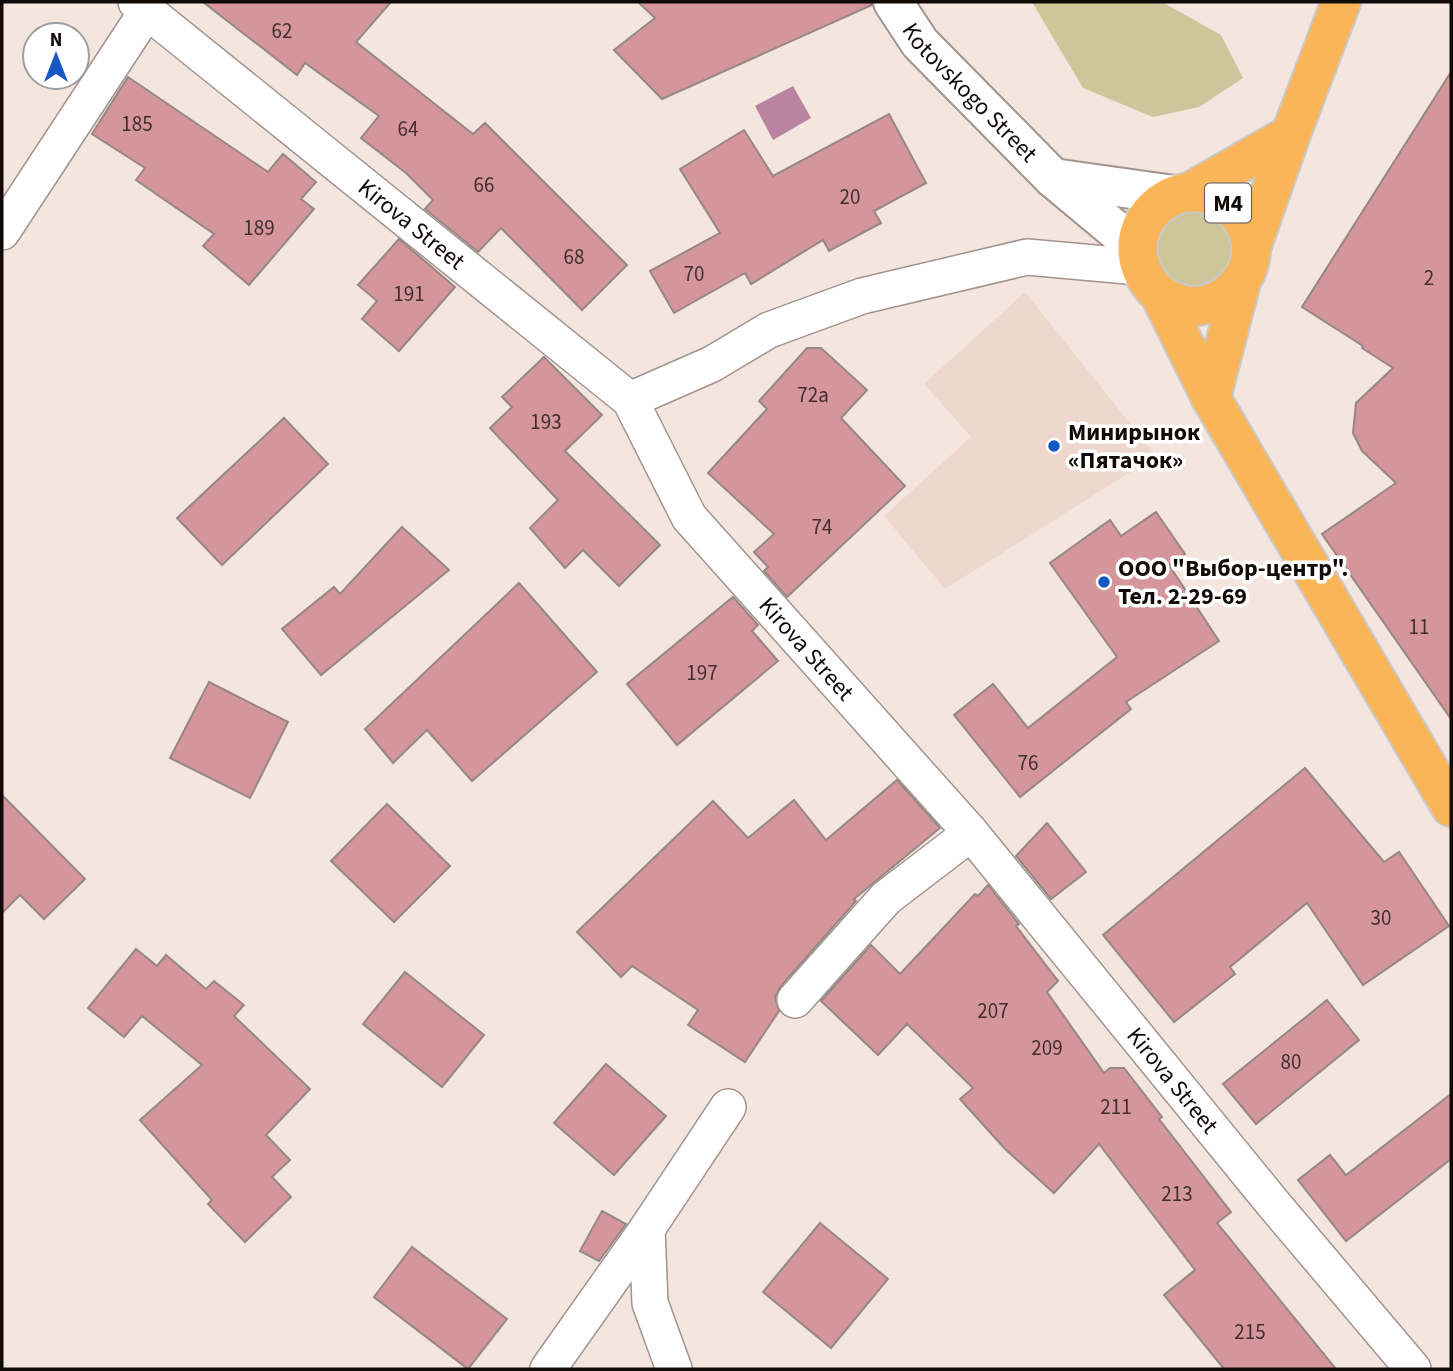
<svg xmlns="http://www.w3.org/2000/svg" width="1453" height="1371" font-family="'Source Sans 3',sans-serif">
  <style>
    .built { fill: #eed8ce }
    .green { fill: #ccc69a }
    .water { fill: #b8849f }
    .building { fill: #d4969a; stroke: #968787; stroke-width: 2 }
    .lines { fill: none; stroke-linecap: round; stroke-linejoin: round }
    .street-casing { stroke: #a1948e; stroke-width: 38 }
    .secondary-casing { stroke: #a1948e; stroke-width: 42 }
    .highway-casing { stroke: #cac9c9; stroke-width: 42 }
    .street { stroke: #fff; stroke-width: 35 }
    .secondary { stroke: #fff; stroke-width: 38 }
    .highway { stroke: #fab559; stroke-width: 38 }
    .poi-dot { fill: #1558c3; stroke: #fff; stroke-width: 2.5 }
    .labels { text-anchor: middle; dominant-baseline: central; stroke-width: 7; stroke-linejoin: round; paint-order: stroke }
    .number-label { font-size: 21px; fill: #412e2d }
    .shield { fill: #fff; stroke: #585453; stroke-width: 2 }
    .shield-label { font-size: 23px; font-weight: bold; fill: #100b09 }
    .street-label { font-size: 24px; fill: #100b09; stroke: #fff }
    .poi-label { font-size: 24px; font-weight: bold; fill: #100b09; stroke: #fff; text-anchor: start }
  </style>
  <rect width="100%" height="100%" fill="#f4e5df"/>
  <path class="built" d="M 1025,292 L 1156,456 L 945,589 L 884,516 L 971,437 L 924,384 Z"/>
  <g class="green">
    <path d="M 1032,2 L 1162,2 L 1221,35 L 1243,78 L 1199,107 L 1153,117 L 1083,88 Z"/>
    <path d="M 1177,208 L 1219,213 L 1237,251 L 1216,288 L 1174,291 L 1148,241 Z"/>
  </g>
  <path class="water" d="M 793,86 L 811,118 L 773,140 L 755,106 Z"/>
  <g class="building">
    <path d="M 203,2 L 391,2 L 356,42 L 473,134 L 485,123 L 627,265 L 582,310 L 501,228 L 478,252 L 425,209 L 433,200 L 406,173 L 361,138 L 379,116 L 305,63 L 297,75 Z"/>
    <path d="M 638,2 L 871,2 L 872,5 L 662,99 L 614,50 L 655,18 Z"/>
    <path d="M 1451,72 L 1451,719 L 1322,534 L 1396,483 L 1362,451 L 1353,433 L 1356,403 L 1393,368 L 1362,348 L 1363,346 L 1302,307 Z"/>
    <path d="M 128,77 L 268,172 L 283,154 L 316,182 L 301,199 L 314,209 L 249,285 L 203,246 L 214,234 L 136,180 L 145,168 L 92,134 Z"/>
    <path d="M 889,114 L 926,183 L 874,211 L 881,223 L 829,251 L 823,240 L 751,284 L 745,273 L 674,313 L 650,271 L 720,233 L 680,169 L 744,130 L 773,176 Z"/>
    <path d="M 399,239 L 455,287 L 399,351 L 362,319 L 377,301 L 358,285 Z"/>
    <path d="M 807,348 L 821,348 L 867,390 L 841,418 L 905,486 L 787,597 L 764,571 L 768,567 L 754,552 L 774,534 L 708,473 L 767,409 L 759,401 Z"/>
    <path d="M 544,357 L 602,415 L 565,451 L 660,545 L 619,586 L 583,550 L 565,568 L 530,528 L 558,500 L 490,428 L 512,407 L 502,397 Z"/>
    <path d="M 284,418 L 328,464 L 222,565 L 177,518 Z"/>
    <path d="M 1156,512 L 1185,554 L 1169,565 L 1219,641 L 1126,702 L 1131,709 L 1020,797 L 954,715 L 993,684 L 1028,728 L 1117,657 L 1050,563 L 1110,520 L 1121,536 Z"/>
    <path d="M 402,527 L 449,570 L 321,675 L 282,629 L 334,587 L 340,594 Z"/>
    <path d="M 519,583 L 597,672 L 472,781 L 427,730 L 393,763 L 365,729 Z"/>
    <path d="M 733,597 L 758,625 L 752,631 L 778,661 L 677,745 L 627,684 Z"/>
    <path d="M 209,682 L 288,722 L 250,798 L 170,758 Z"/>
    <path d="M 1305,768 L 1384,862 L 1399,852 L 1449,926 L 1363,985 L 1307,903 L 1230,967 L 1235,974 L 1174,1022 L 1103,935 Z"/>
    <path d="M 897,780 L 940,828 L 854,899 L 856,901 L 780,987 L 775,997 L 779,1011 L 745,1062 L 688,1025 L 698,1010 L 632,966 L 621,977 L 577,932 L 713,801 L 748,838 L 794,800 L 826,840 Z"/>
    <path d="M 2,795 L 85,879 L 44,919 L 20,895 L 2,913 Z"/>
    <path d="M 387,804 L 450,866 L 394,922 L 331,861 Z"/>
    <path d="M 1047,823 L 1086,872 L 1051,899 L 1016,856 Z"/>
    <path d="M 988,885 L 1019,924 L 1016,926 L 1058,981 L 1047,992 L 1104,1073 L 1110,1068 L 1124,1068 L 1162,1117 L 1159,1119 L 1231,1212 L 1217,1223 L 1336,1369 L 1224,1369 L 1164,1295 L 1195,1270 L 1099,1144 L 1054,1193 L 1005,1149 L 960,1099 L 973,1088 L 907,1024 L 878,1055 L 821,1001 L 871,945 L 900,974 L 975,894 L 978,896 Z"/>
    <path d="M 136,949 L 157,966 L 166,955 L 206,989 L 214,981 L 244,1005 L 234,1016 L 310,1089 L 266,1135 L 290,1160 L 272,1177 L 291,1197 L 245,1242 L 208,1204 L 212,1200 L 140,1120 L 202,1065 L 142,1016 L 124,1037 L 88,1008 Z"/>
    <path d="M 405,972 L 484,1035 L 442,1087 L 363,1024 Z"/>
    <path d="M 1327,1000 L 1359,1040 L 1256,1124 L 1223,1084 Z"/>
    <path d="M 606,1064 L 666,1116 L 614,1175 L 554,1123 Z"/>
    <path d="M 1451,1094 L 1451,1159 L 1346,1241 L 1298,1180 L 1330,1155 L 1346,1175 Z"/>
    <path d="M 602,1211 L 626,1224 L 599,1261 L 580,1251 Z"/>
    <path d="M 820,1223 L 888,1279 L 831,1348 L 763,1292 Z"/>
    <path d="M 412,1247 L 507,1319 L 468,1369 L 374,1297 Z"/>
  </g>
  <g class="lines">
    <defs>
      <g id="street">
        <path id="s1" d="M 136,2 L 630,400 L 689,517 L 971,833 L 1271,1201 L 1413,1369"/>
        <path d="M 2,232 L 147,11"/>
        <path d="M 630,400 L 712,364 L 769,330 L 862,296 L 1027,257 L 1139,267"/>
        <path d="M 795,1000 L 886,898 L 971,833"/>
        <path d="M 647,1229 L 650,1303 L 674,1369"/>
        <path d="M 548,1369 L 647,1229 L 728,1107"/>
      </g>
      <g id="secondary">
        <path id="s2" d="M 893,2 L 920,43 L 1053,178 L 1137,248"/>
        <path d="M 1053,178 L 1174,195"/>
      </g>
      <g id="highway">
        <path d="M 1190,192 L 1291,134"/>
        <path d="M 1251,248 L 1291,134 L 1341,2"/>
        <path d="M 1160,295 C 1171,301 1183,307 1195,306 C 1226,305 1253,277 1251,246 C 1250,232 1244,219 1233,209 C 1178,157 1098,237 1160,295 L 1211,398 L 1451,807"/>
        <path d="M 1211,398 L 1241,282"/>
      </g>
    </defs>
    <use href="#street" class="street-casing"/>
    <use href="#secondary" class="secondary-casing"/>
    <use href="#highway" class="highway-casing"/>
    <use href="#street" class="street"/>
    <use href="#secondary" class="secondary"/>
    <use href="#highway" class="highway"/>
  </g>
  <g class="poi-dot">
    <circle cx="1054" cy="446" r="7"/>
    <circle cx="1104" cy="582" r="7"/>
  </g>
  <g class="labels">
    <g class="number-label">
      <text x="282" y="31">62</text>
      <text x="137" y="124">185</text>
      <text x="408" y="129">64</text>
      <text x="484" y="185">66</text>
      <text x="850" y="197">20</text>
      <text x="259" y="228">189</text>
      <text x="574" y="257">68</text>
      <text x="694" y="274">70</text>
      <text x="1429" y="278">2</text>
      <text x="409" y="294">191</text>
      <text x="813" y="395">72а</text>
      <text x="546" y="422">193</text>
      <text x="822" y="527">74</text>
      <text x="1419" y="627">11</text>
      <text x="702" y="673">197</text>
      <text x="1028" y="763">76</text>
      <text x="1381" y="918">30</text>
      <text x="993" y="1011">207</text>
      <text x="1047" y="1048">209</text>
      <text x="1291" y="1062">80</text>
      <text x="1116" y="1107">211</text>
      <text x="1177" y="1194">213</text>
      <text x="1250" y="1332">215</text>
    </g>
    <rect class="shield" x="1205" y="183.5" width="46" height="39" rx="5"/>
    <g class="shield-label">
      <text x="1228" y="203">M4</text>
    </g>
    <g class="street-label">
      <text stroke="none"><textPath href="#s2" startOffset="119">Kotovskogo Street</textPath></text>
      <text stroke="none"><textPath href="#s1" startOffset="354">Kirova Street</textPath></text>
      <text stroke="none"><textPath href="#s1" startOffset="942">Kirova Street</textPath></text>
      <text stroke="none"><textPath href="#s1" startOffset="1508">Kirova Street</textPath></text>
    </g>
    <g class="poi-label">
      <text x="1068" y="432">Минирынок<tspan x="1068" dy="28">«Пятачок»</tspan></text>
      <text x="1118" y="568">ООО "Выбор-центр".<tspan x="1118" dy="28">Тел. 2-29-69</tspan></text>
    </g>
  </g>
  <rect width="1453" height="1371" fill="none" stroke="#100b09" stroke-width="7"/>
  <g transform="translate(56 56)"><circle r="33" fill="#ffffff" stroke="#9f9d9d" stroke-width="2"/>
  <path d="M0-5L12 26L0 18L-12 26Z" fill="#1558c3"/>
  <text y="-10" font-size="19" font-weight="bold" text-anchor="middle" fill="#100b09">N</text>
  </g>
</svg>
